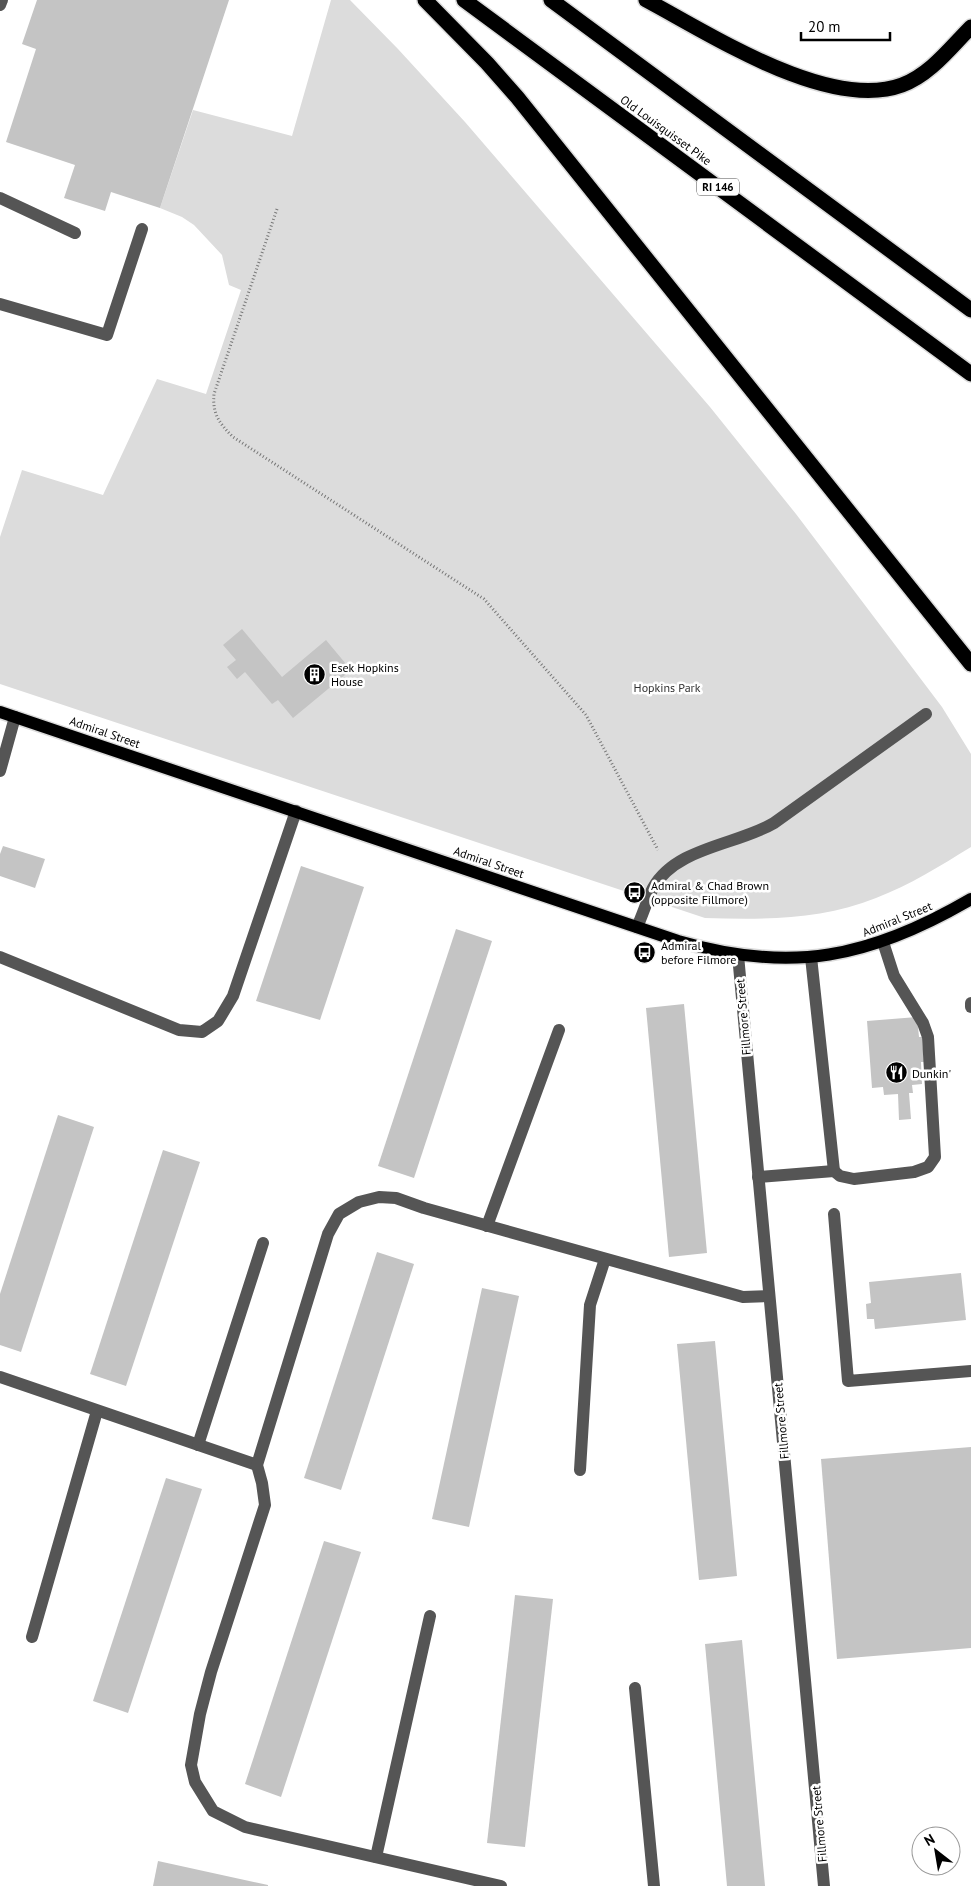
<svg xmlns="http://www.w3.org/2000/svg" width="971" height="1886" font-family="'PT Sans',sans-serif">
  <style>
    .green { fill: #dcdcdc }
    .building { fill: #c4c4c4 }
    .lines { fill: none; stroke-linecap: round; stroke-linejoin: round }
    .major-casing { stroke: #dbdbdb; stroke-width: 15 }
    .highway-casing { stroke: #dbdbdb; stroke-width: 18 }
    .path { stroke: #777; stroke-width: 3; stroke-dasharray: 1 2.5; stroke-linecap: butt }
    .minor { stroke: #555; stroke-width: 12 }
    .major { stroke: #000; stroke-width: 12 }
    .highway { stroke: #000; stroke-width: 15 }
    .labels { text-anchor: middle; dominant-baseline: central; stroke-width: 5; stroke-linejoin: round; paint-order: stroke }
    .shield { fill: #fff; stroke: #4c4c4c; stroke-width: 1 }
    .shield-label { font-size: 11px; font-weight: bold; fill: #000 }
    .street-label { font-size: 12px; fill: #000; stroke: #fff }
    .poi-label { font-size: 12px; fill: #000; stroke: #fff; text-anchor: start }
    .park-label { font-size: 12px; fill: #333; stroke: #fff }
  </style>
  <rect width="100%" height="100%" fill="#fff"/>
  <path class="green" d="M 331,0 L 350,0 L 398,49 L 465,122 L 710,407 L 796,514 L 942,707 L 971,754 L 971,847 C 940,866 910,885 876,898 C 822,920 762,920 705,918 L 0,684 L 0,537 L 22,470 L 103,495 L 157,379 L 206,394 L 241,290 L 229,285 L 222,255 L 194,225 L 182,217 L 160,208 L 193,110 L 292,136 Z"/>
  <g class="building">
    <path d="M 37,0 L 229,0 L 160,208 L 111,192 L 105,211 L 64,198 L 75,165 L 6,142 L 36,49 L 22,44 Z"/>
    <path d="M 242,629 L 282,677 L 326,640 L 351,670 L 293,718 L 278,700 L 272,704 L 245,672 L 237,679 L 227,667 L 236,660 L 223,645 Z"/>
    <path d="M 3,846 L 45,859 L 35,888 L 0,876 L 0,854 Z"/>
    <path d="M 301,866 L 364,887 L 320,1020 L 256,1001 Z"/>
    <path d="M 456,929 L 492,941 L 414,1178 L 378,1166 Z"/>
    <path d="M 684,1004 L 707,1253 L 669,1257 L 646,1008 Z"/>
    <path d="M 917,1017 L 919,1037 L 922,1037 L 924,1062 L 921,1062 L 922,1084 L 912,1085 L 913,1093 L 909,1093 L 911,1119 L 899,1120 L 898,1094 L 884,1095 L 883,1087 L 872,1088 L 867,1021 Z"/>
    <path d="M 58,1115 L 94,1127 L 21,1352 L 0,1345 L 0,1294 Z"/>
    <path d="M 163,1150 L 200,1162 L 126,1386 L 90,1374 Z"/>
    <path d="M 377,1252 L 414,1264 L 341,1490 L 304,1478 Z"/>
    <path d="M 961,1273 L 966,1320 L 875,1329 L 874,1319 L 867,1319 L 866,1304 L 871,1303 L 869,1282 Z"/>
    <path d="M 482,1288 L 519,1296 L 469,1527 L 432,1519 Z"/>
    <path d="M 715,1341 L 737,1576 L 699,1580 L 677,1344 Z"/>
    <path d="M 971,1447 L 971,1648 L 837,1659 L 821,1459 Z"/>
    <path d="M 166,1478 L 202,1489 L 128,1713 L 93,1701 Z"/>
    <path d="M 324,1541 L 361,1552 L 281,1797 L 245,1784 Z"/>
    <path d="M 515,1595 L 553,1599 L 525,1847 L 487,1843 Z"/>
    <path d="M 742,1640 L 765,1886 L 727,1886 L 705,1644 Z"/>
    <path d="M 158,1861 L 268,1885 L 268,1886 L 153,1886 Z"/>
  </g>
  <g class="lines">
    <defs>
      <path id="major" d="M 0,712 L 678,941 C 791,974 870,958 971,899"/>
      <g id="highway">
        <path d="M 425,0 L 487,63 L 517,97 L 971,664"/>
        <path d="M 464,0 L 971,374"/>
        <path d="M 551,0 L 971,310"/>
        <path d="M 646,0 C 710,34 829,112 902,85 C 930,75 951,47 971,27"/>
      </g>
    </defs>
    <use href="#major" class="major-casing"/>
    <use href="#highway" class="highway-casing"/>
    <path class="path" d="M 277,209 L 214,394 C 212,414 220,424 233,437 L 484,599 L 586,715 L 658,850"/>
    <g class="minor">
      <path d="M 0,5 L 2,0"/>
      <path d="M 0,198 L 75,233"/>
      <path d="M 0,304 L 107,335 L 142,229"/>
      <path d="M 0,771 L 15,717"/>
      <path d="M 637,927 C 643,914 647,900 653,888 C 676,847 737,845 774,823 L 926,714"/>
      <path d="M 738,955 L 824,1886"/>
      <path d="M 0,957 L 179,1030 L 202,1032 L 218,1021 L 233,996 L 296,811"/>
      <path d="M 971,1003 L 971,1007"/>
      <path d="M 834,1171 L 840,1176 L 854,1179 L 914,1172 L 928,1167 L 935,1157 L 928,1037 L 923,1023 L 894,976 L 883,942"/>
      <path d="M 758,1177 L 834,1171 L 811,957"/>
      <path d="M 834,1214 L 848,1381 L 971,1371"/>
      <path d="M 487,1226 L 559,1030"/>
      <path d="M 0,1377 L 257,1465"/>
      <path d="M 198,1445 L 263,1243"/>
      <path d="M 580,1470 L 590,1305 L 605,1259"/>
      <path d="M 32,1637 L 97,1411"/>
      <path d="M 635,1688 L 654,1886"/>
      <path d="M 376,1857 L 430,1616"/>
      <path d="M 501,1886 L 245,1827 L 213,1811 L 195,1782 L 191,1765 L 200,1714 L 211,1672 L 265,1505 L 262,1483 L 257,1465 L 328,1234 L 339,1214 L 359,1202 L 379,1197 L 396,1198 L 424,1208 L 743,1297 L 769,1296"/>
    </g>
    <use href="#major" class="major"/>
    <use href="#highway" class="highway"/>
  </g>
  <defs>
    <symbol id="building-disc" viewBox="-11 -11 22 22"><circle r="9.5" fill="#000" stroke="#fff"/><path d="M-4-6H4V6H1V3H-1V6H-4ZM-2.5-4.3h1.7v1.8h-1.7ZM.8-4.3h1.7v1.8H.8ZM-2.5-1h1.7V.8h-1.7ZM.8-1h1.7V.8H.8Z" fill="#fff"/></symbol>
    <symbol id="bus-disc" viewBox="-11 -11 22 22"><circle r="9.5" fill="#000" stroke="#fff"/><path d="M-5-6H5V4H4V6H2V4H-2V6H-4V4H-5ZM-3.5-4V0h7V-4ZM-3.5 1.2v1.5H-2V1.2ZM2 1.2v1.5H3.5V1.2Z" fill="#fff"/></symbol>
    <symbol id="restaurant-disc" viewBox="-11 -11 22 22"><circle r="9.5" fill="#000" stroke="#fff"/><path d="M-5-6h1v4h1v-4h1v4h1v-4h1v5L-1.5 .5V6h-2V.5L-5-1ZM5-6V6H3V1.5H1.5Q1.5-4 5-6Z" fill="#fff"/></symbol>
  </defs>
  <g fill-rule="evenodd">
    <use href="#building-disc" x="302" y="662" width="25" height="25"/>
    <use href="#bus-disc" x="622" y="880" width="25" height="25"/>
    <use href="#bus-disc" x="632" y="940" width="25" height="25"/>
    <use href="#restaurant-disc" x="884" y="1060" width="25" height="25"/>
  </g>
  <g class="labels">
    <rect class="shield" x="697" y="178.5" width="42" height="17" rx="4"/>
    <g class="shield-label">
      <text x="718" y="187">RI 146</text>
    </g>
    <g class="street-label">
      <text transform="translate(666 130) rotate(36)">Old Louisquisset Pike</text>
      <text transform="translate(105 732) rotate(19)">Admiral Street</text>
      <text transform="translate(489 862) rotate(19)">Admiral Street</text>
      <text transform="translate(897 919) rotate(-22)">Admiral Street</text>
      <text transform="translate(743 1017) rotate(-95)">Fillmore Street</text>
      <text transform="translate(781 1421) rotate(-95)">Fillmore Street</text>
      <text transform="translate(819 1824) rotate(-95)">Fillmore Street</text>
    </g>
    <g class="poi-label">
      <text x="331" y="667">Esek Hopkins<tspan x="331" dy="14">House</tspan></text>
      <text x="651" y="885">Admiral &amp; Chad Brown<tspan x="651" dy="14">(opposite Fillmore)</tspan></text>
      <text x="661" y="945">Admiral<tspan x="661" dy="14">before Filmore</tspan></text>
      <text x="912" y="1073">Dunkin'</text>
    </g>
    <g class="park-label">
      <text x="667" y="687">Hopkins Park</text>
    </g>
  </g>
  <g transform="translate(936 1851) rotate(329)"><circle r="24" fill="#ffffff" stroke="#999999"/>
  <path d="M0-4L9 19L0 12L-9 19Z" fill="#000000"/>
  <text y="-8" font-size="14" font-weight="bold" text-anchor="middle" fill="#000000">N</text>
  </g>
  <path d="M801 32v8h89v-8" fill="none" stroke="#000000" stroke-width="2.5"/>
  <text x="808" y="32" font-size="15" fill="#000000" stroke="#ffffff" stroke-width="4" paint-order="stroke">20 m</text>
</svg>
